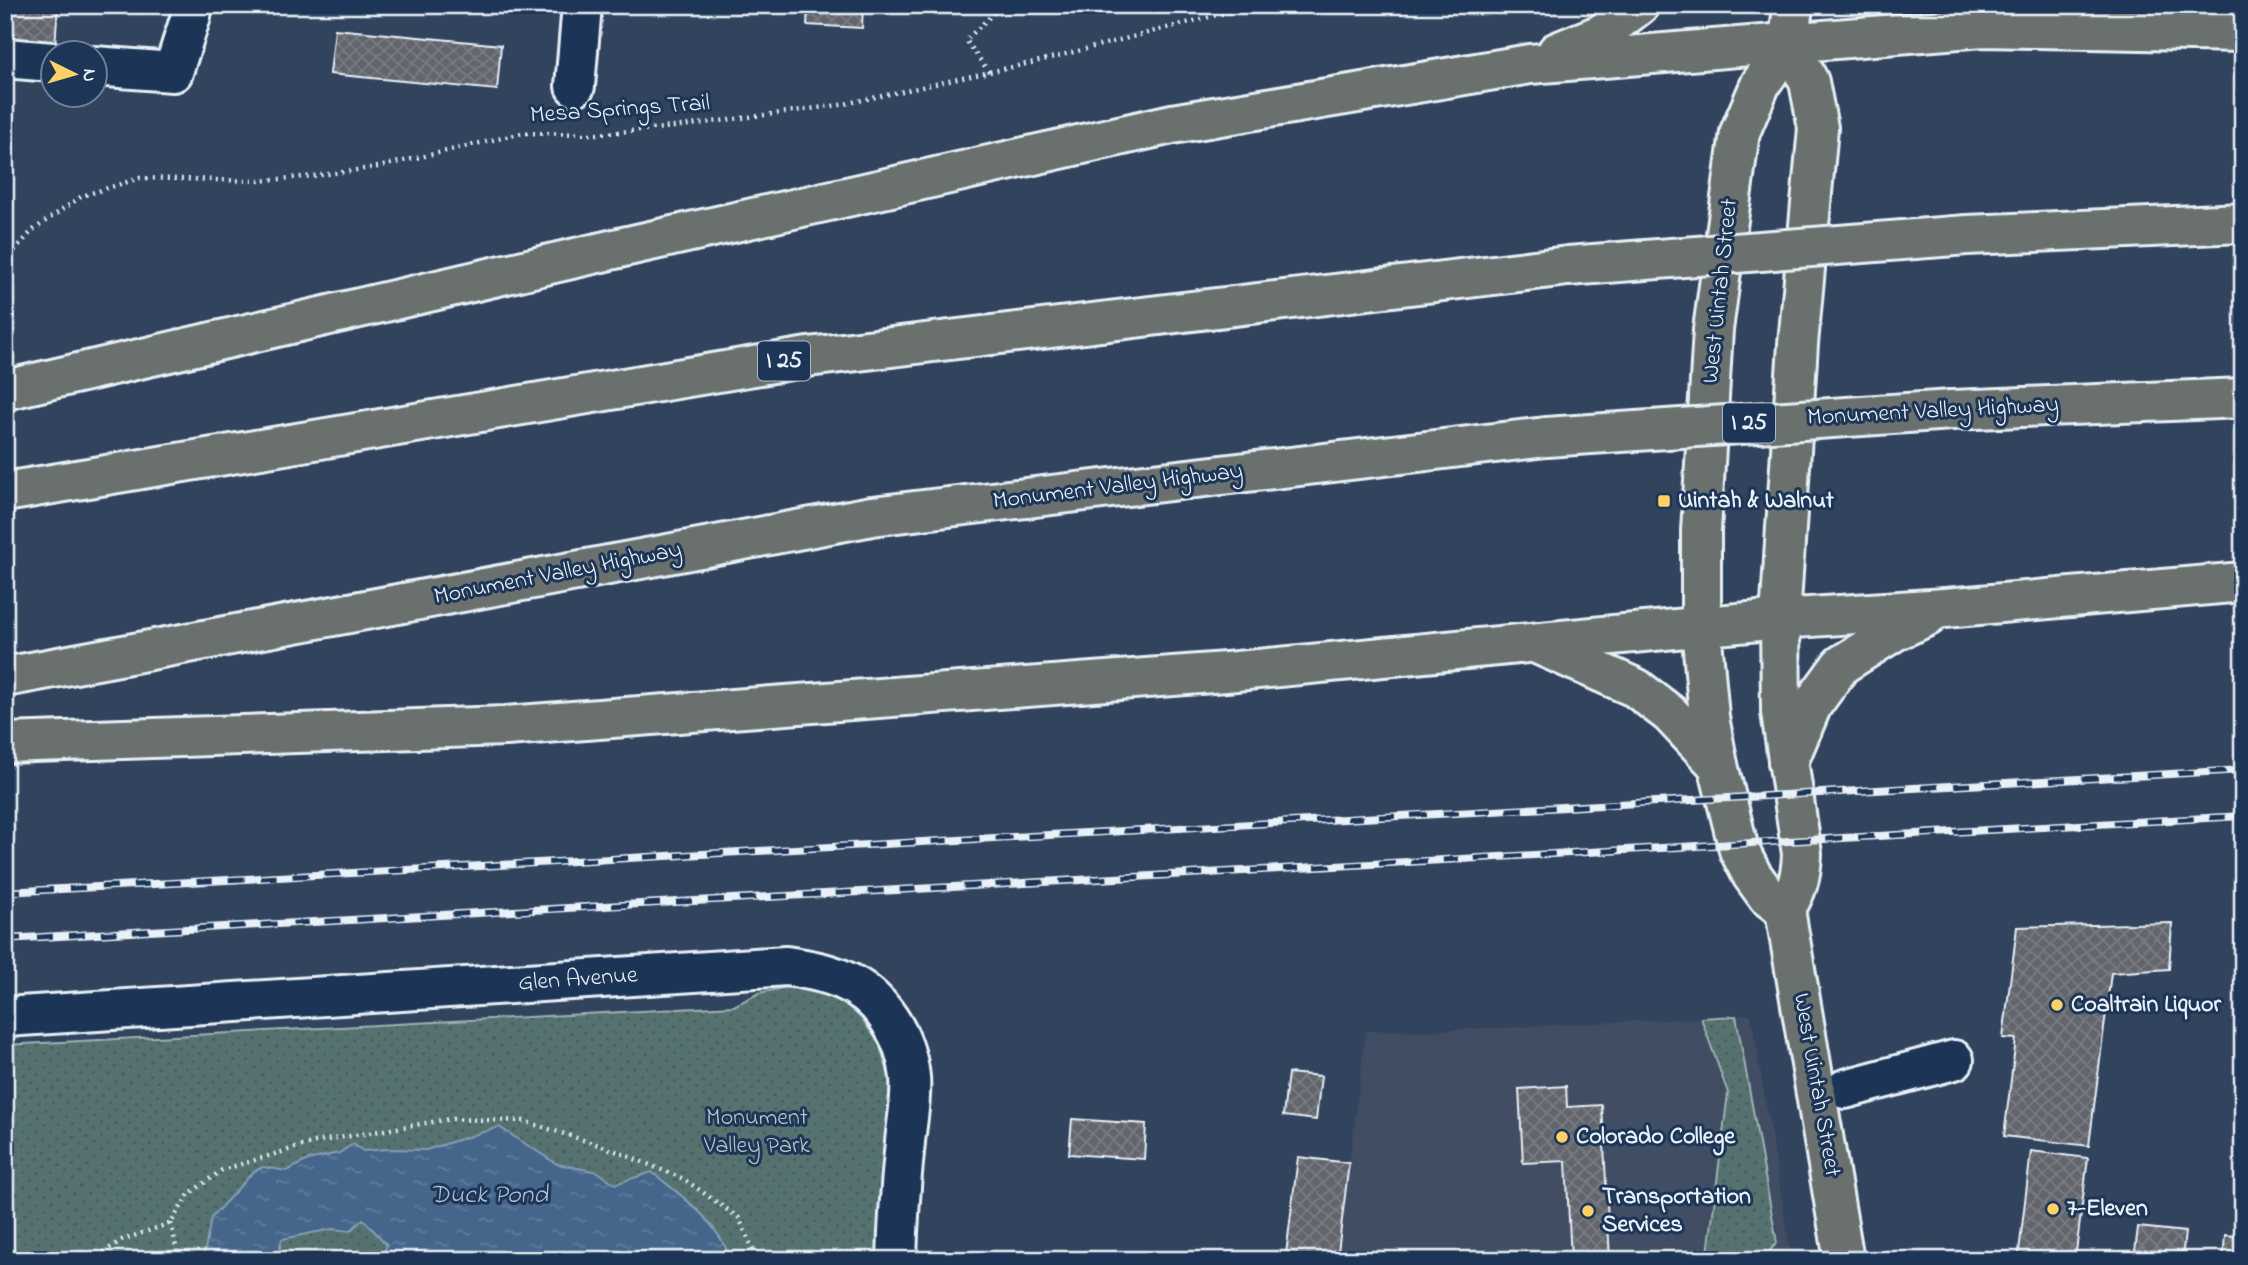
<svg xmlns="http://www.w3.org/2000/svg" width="2248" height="1265" font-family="'Indie Flower',sans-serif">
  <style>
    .built { fill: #414d62 }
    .grass { fill: url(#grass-dots); stroke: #9eb2b4; stroke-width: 2 }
    .water { fill: url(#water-ripples); stroke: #869db6; stroke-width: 2 }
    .building { fill: url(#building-cross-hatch); stroke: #e8f1f8; stroke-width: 2 }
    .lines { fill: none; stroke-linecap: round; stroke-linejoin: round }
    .minor-casing { stroke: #e8f1f8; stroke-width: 44 }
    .major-casing { stroke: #e8f1f8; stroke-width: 44 }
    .highway-casing { stroke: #e8f1f8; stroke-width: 44 }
    .path { stroke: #e8f1f8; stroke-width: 4.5; stroke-dasharray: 2 5; stroke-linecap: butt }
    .minor { stroke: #1d3557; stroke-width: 38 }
    .major { stroke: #6a706d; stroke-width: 38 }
    .highway { stroke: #6a706d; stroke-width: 38 }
    .rail-casing { stroke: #e8f1f8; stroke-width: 8 }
    .rail { stroke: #1d3557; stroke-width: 5; stroke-dasharray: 16; stroke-linecap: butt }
    .highway-bridge-casing { stroke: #e8f1f8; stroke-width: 44; stroke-linecap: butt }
    .highway-bridge { stroke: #6a706d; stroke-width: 38 }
    .poi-dot { fill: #ffd166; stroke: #1d3557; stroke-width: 2.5 }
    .labels { text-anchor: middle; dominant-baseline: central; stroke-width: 6; stroke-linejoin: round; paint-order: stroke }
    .shield { fill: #1d3557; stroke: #abb9c8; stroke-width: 2 }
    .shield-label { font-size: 23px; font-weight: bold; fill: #e8f1f8 }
    .street-label { font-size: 24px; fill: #e8f1f8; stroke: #1d3557 }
    .poi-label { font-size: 24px; font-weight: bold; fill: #e8f1f8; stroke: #1d3557; text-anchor: start }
    .park-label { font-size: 24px; fill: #b5c5c8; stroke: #1d3557 }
    .water-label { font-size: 26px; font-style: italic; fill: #afc0d2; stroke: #1d3557 }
  </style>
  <defs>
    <pattern id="grass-dots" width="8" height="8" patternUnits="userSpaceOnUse" patternTransform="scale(1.75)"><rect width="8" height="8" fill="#557270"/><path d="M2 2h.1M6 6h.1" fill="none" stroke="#4d5b5b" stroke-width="1.8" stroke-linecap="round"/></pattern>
    <pattern id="water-ripples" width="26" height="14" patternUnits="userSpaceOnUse" patternTransform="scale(1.75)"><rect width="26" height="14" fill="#45658a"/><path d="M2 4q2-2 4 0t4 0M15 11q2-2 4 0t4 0" fill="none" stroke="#607c9b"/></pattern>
    <pattern id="building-cross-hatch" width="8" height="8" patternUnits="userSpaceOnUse" patternTransform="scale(1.75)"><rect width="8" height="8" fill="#63656d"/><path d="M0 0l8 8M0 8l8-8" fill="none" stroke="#797c83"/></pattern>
  </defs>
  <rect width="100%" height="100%" fill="#32435e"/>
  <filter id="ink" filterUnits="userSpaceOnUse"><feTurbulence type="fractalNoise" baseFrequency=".0143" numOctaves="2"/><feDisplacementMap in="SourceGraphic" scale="14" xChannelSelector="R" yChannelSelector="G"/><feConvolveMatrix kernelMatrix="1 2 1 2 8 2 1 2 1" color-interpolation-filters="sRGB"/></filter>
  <g filter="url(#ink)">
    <path class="built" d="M 1751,1014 L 1792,1260 L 1337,1260 L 1366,1031 L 1450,1030 L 1701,1018 Z"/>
    <g class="grass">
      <path d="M 788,987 L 817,990 L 841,1000 L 861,1018 L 879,1043 L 890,1079 L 876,1260 L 5,1260 L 5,1045 L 734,1006 L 759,993 Z"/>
      <path d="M 1736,1016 L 1777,1243 L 1761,1260 L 1711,1260 L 1708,1253 L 1728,1093 L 1701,1018 Z"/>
    </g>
    <path class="water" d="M 499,1127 L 557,1164 L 598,1172 L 615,1184 L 652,1172 C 685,1199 716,1219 731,1260 L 381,1260 L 387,1245 L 363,1219 L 350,1231 L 332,1229 L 282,1239 C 278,1249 280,1254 288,1260 L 203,1260 L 211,1218 L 253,1172 L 263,1167 L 287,1171 L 308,1160 L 339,1153 L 353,1144 L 363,1151 L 387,1149 L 426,1150 Z"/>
    <g class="building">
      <path d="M 5,5 L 58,5 L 55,46 L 5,42 Z"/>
      <path d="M 340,5 L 379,5 L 379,10 Z"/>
      <path d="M 808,5 L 863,5 L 862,28 L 807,25 Z"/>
      <path d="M 335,29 L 501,45 L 497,90 L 330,74 Z"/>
      <path d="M 2172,923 L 2169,969 L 2111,973 L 2089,1146 L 2004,1136 L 2016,1039 L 2003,1038 L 2017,927 Z"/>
      <path d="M 1288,1073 L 1321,1076 L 1316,1120 L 1283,1116 Z"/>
      <path d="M 1566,1086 L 1567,1107 L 1602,1105 L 1610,1260 L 1571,1260 L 1566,1161 L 1523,1163 L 1519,1089 Z"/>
      <path d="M 1072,1119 L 1146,1124 L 1144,1159 L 1069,1154 Z"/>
      <path d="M 2031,1151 L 2088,1158 L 2075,1260 L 2018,1260 Z"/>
      <path d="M 1298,1157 L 1349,1163 L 1337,1260 L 1286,1254 Z"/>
      <path d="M 2138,1227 L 2185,1232 L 2182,1260 L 2134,1260 Z"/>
      <path d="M 2225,1235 L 2243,1237 L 2243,1260 L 2223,1260 Z"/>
    </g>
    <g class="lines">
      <defs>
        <g id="minor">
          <path d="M 5,58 L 52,62"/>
          <path d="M 94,66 L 173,72 L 191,16 L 193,5"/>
          <path d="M 575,86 L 582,5"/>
          <path d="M 5,1017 L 786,966 C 805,969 825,972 843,980 C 882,996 906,1038 910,1077 C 912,1098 907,1121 905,1142 C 901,1181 898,1220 897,1260"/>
          <path d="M 1845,1089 L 1954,1060"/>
        </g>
        <g id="major">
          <path d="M 1789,43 L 1809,82 L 1818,128 L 1798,344 L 1780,619 L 1781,712 L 1802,854 C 1801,878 1797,890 1785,910 L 1844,1260"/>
          <path d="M 1785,910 L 1768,897 L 1752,875 L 1739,850 L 1718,765 L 1709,717 L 1701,627 L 1701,531 L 1713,330 L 1740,132 L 1761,83 L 1789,43 L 1793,5"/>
        </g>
        <g id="highway">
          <path d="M 1557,52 L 1601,34 L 1639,5"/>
          <path d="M 1967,235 L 2243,223"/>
          <path d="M 5,390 L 619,248 L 1172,124 L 1530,64 L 1983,27 L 2243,32"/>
          <path d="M 1952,410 L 2243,398"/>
          <path d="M 5,492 L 808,357 L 1568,266"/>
          <path d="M 1537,644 L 1636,688 L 1670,714 L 1718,765"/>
          <path d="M 5,677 L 872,516 L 1546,437"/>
          <path d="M 5,743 L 506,726 L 1226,672 L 1780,619 L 1945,608 L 2243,582"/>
          <path d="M 1788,762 L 1812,705 L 1841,665 L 1895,631 L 1928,616"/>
        </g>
      </defs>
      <use href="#minor" class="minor-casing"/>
      <use href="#major" class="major-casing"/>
      <use href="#highway" class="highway-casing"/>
      <g class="path">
        <path d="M 989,72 L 966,40 L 1002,5"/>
        <path d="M 5,261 L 33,230 L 82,196 L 140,178 L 258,181 L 314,176 L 378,167 L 523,133 L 597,134 L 674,127 L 840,105 L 1035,62 L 1256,5"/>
        <path d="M 171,1223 L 179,1260"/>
        <path d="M 92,1260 L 122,1240 L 171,1223 L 189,1194 L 222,1170 L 315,1142 L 450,1119 L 524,1121 L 608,1148 L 684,1179 L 739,1218 L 758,1260"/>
      </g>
      <use href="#minor" class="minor"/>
      <use href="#major" class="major"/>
      <use href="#highway" class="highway"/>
      <defs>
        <g id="rail">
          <path d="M 5,892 L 2243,770"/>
          <path d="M 5,939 L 2243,816"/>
        </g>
      </defs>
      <use href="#rail" class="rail-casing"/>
      <use href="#rail" class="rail"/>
      <defs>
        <g id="highway-bridge">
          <path d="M 1568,266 L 1967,235"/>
          <path d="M 1546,437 L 1952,410"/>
        </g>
      </defs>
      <use href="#highway-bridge" class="highway-bridge-casing"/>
      <use href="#highway-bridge" class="highway-bridge"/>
    </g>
  </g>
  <g class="poi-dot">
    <rect x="1657" y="494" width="14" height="14" rx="3.5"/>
    <circle cx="2057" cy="1005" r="7"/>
    <circle cx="1562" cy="1137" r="7"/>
    <circle cx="2053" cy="1209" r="7"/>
    <circle cx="1588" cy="1211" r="7"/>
  </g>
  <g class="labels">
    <g class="shield">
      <rect x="758" y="341.5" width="52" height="39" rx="5"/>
      <rect x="1723" y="403.5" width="52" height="39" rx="5"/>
    </g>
    <g class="shield-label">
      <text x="784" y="361">I 25</text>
      <text x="1749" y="423">I 25</text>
    </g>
    <g class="street-label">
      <text transform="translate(620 110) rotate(-4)">Mesa Springs Trail</text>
      <text transform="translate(1721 291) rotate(-84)">West Uintah Street</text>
      <text transform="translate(1933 412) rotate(-3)">Monument Valley Highway</text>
      <text transform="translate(1118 487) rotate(-7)">Monument Valley Highway</text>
      <text transform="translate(558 574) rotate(-11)">Monument Valley Highway</text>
      <text transform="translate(578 980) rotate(-4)">Glen Avenue</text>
      <text transform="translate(1816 1085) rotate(80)">West Uintah Street</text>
    </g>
    <g class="poi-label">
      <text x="1678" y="501">Uintah &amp; Walnut</text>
      <text x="2071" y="1005">Coaltrain Liquor</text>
      <text x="1576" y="1137">Colorado College</text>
      <text x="1602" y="1197">Transportation<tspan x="1602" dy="28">Services</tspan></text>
      <text x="2067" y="1209">7-Eleven</text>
    </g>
    <g class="park-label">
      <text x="757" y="1118">Monument<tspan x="757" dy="28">Valley Park</tspan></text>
    </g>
    <g class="water-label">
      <text x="489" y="1196">Duck Pond</text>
    </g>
  </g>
  <rect width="2248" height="1265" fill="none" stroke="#1d3557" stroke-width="28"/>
  <rect x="14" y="14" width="2220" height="1237" fill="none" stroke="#e8f1f8" stroke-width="2.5" filter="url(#ink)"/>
  <g transform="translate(74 74) rotate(95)"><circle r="33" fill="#1d3557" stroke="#6e8097" stroke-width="2"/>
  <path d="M0-5L12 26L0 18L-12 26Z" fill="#ffd166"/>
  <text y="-10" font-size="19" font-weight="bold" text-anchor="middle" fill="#e8f1f8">N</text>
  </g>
</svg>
